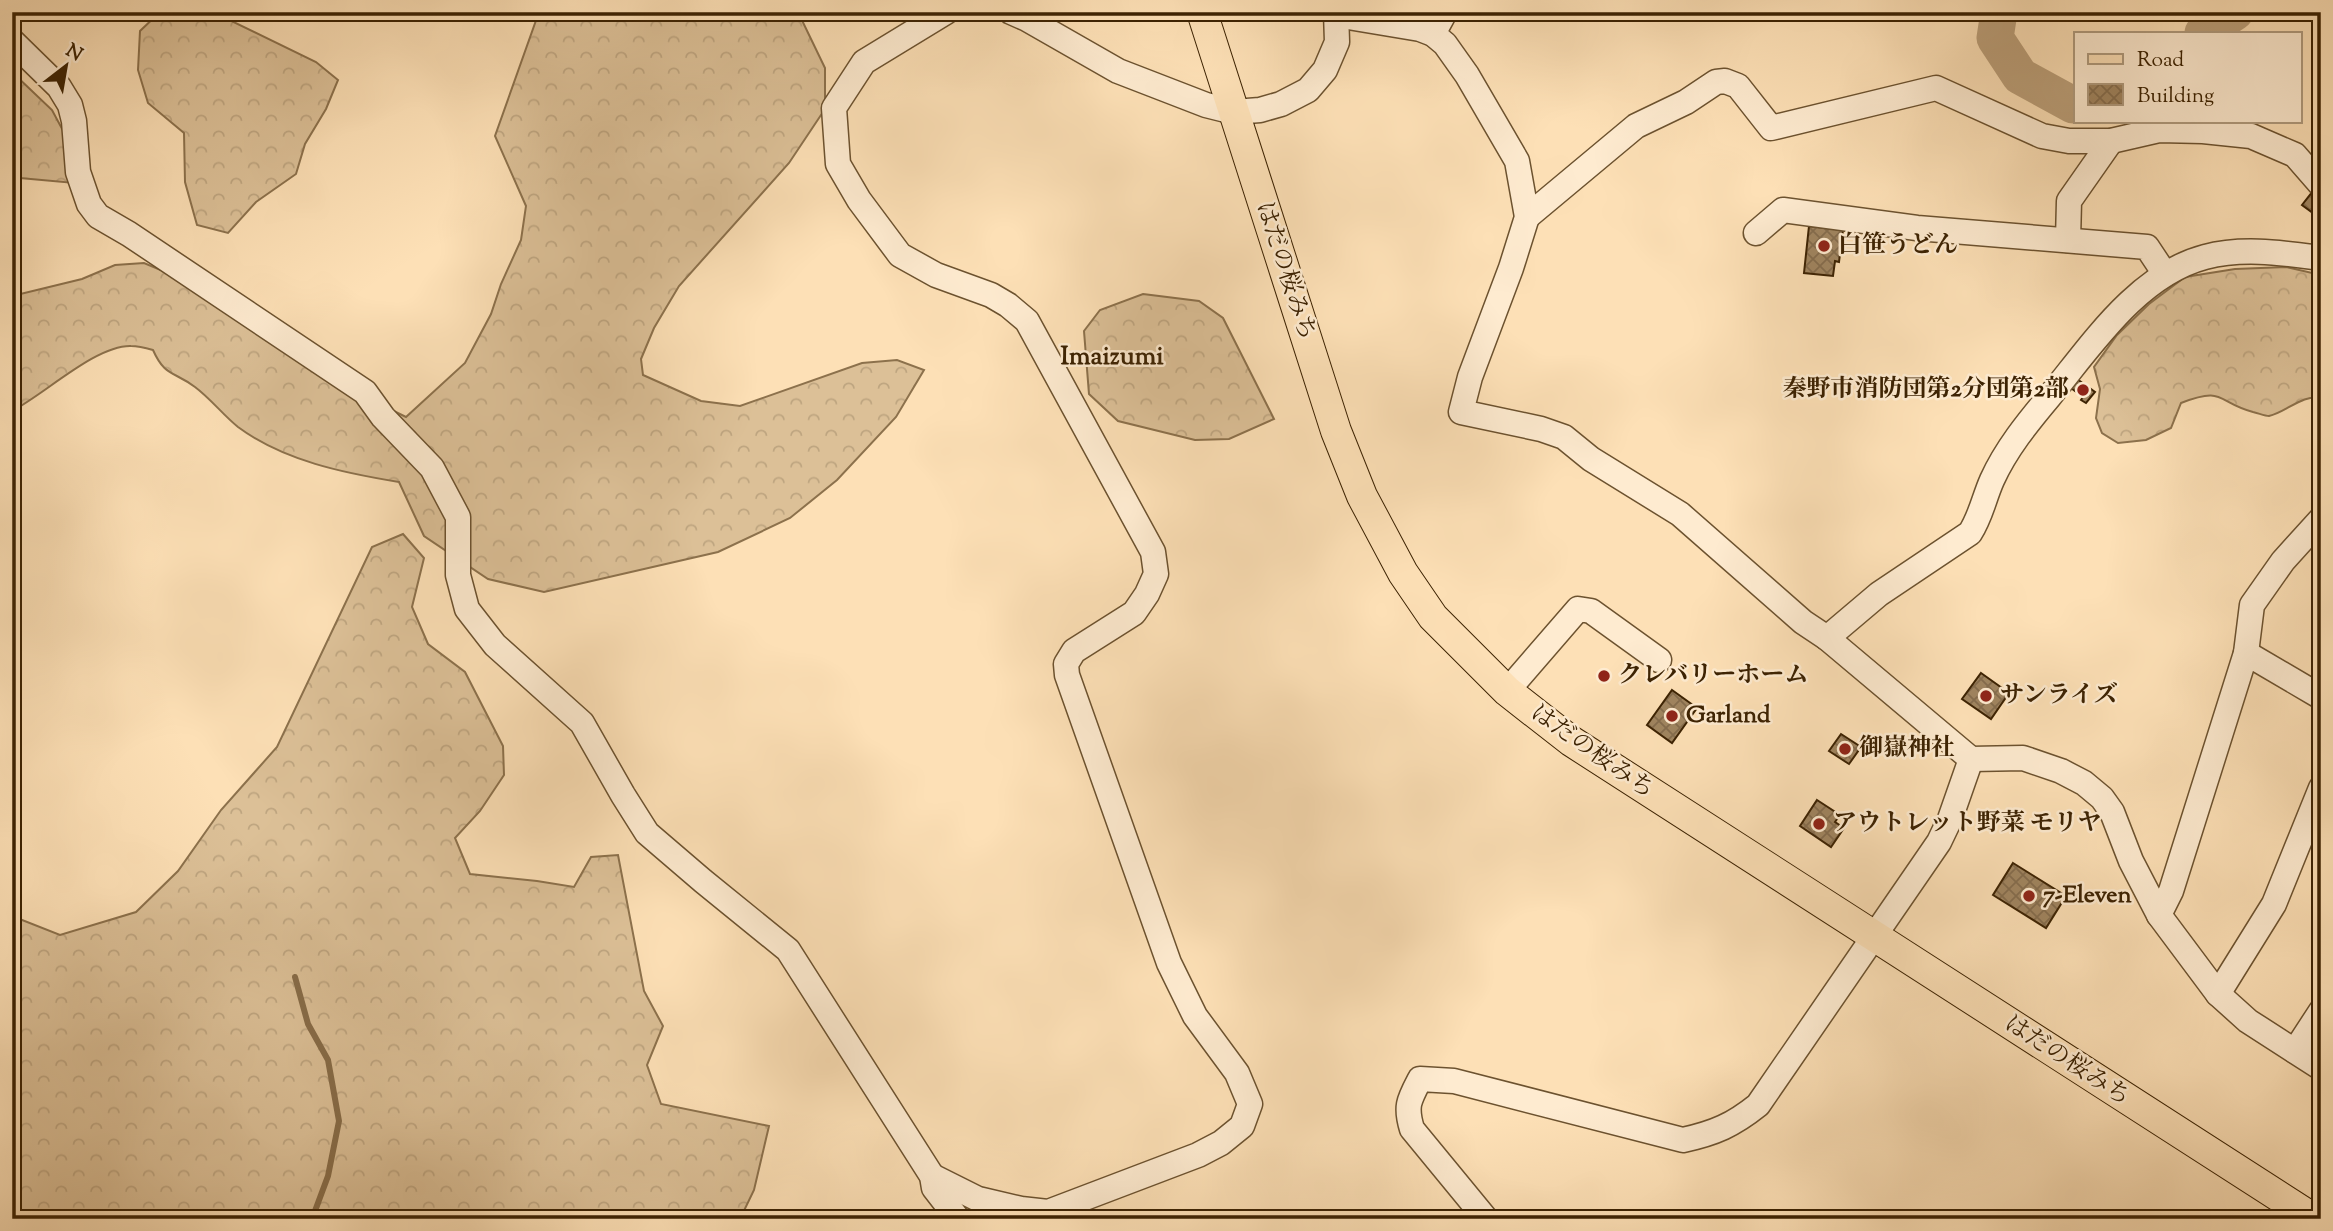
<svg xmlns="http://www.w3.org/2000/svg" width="2333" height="1231" font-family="'Sorts Mill Goudy','Noto Serif JP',serif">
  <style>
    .forest { fill: url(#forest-crowns); stroke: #8c714c; stroke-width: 2 }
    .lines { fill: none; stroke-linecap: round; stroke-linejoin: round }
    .stream { stroke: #886d49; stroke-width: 6 }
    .river { stroke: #bb9f79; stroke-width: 37 }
    .building { fill: url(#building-cross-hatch); stroke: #3c2202; stroke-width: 2 }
    .minor-casing { stroke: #6c522f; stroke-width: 27 }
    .major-casing { stroke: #3c2202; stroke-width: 32 }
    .minor { stroke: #feebd0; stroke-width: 24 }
    .major { stroke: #fde0b6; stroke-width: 30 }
    .poi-dot { fill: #8f2418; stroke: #feebd0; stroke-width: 2.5 }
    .labels { text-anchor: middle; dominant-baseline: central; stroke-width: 5; stroke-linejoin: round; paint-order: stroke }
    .poi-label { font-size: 24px; font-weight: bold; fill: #3c2202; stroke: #feebd0; text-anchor: start }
    .street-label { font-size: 24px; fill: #3c2202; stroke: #feebd0 }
    .neighbourhood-label { font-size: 26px; font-weight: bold; fill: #3c2202; stroke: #feebd0 }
  </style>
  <defs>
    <pattern id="forest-crowns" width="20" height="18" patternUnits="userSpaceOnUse" patternTransform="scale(1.75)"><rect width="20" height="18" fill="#dcc097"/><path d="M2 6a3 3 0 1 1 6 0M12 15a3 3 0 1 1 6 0" fill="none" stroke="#bea580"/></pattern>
    <pattern id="building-cross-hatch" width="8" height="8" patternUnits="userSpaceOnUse" patternTransform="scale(1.75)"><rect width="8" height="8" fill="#a08560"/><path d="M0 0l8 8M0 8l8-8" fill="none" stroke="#846c4d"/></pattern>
  </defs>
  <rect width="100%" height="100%" fill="#fde0b6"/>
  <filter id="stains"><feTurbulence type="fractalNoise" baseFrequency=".00286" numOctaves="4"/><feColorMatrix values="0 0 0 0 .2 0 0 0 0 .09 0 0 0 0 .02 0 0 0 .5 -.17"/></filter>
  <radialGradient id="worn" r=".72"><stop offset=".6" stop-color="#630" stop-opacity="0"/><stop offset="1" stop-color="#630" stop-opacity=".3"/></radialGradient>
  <g class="forest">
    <path d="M 160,12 L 213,12 L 316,62 L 338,80 L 326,109 L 305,144 L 296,174 L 256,202 L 228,233 L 197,225 L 185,182 L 184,133 L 148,103 L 138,70 L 140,31 Z"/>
    <path d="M 539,12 L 798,12 L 825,68 L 825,109 L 789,163 L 679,286 L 654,328 L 641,359 L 643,375 L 701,401 L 740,406 L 862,363 L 897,360 L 924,370 L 896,417 L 837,480 L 790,518 L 718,552 L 544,592 L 488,579 L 424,536 L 399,482 C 344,473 284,461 238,427 C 223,415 211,399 195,387 C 174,371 165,377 153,350 C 146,348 138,346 131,346 C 96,345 45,394 12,411 L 12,296 L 82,279 L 115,265 L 144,263 L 252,308 L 320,375 L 406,417 L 465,363 L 491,314 L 501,284 L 521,240 L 526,206 L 495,136 Z"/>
    <path d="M 12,72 L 52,110 L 67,138 L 74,183 L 20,178 L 12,169 Z"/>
    <path d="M 2286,267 L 2321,275 L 2321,398 C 2302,394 2287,412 2269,416 C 2265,416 2258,413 2253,412 C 2216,402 2225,386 2181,403 L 2171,428 L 2146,440 L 2118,443 L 2102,433 L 2096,418 L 2100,389 L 2094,367 L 2117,335 L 2149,304 L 2185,277 L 2235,269 Z"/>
    <path d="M 1143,294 L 1199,301 L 1223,318 L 1274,419 L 1229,439 L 1195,440 L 1118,421 L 1089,394 L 1084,331 L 1100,310 Z"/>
    <path d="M 403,534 L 424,558 L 412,607 L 428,644 L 465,672 L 503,746 L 504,775 L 480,811 L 455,838 L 470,874 L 537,881 L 574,887 L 591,857 L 618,855 L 644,991 L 663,1026 L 647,1065 L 661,1104 L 769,1126 L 754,1190 L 740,1219 L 12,1219 L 12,916 L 60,935 L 136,912 L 178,871 L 221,810 L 277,747 L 372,547 Z"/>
  </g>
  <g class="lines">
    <path class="stream" d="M 295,977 L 308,1024 L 328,1060 L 339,1121 L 328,1176 L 312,1219"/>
    <g class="river">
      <path d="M 1999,12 L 1995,38 L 2020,76 L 2073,105 L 2076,105"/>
      <path d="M 2203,33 L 2235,12"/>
    </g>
  </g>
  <g class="building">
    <path d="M 2313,191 L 2321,197 L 2321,219 L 2302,205 Z"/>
    <path d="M 1809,226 L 1843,230 L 1839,262 L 1835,261 L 1833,276 L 1804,273 Z"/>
    <path d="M 2077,379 L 2095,392 L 2086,403 L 2081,400 L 2083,397 L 2071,388 Z"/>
    <path d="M 1981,673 L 2009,693 L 1991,719 L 1962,699 Z"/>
    <path d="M 1672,690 L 1697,708 L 1672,743 L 1647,725 Z"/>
    <path d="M 1841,734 L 1861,747 L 1849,764 L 1829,751 Z"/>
    <path d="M 1817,800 L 1840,815 L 1835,822 L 1844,828 L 1831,847 L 1800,826 Z"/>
    <path d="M 2013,863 L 2066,896 L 2046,928 L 1993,895 Z"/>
  </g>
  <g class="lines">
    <defs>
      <g id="minor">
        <path d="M 1011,12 L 1027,19 L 1118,71 L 1206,105 L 1234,112 L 1260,110 L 1281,104 L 1308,90 L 1325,70 L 1337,42 L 1336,12"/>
        <path d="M 1336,15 L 1420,29 L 1433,34 L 1445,44 L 1467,75 L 1517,161 L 1527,217 L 1511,268 L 1470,377 L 1461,412 L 1541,429 L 1564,437 L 1591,459 L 1680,514 L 1803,622 L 1827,638 L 1971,759 L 2023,758 L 2061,771 L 2084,783 L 2102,798 L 2112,812 L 2131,861 L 2159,915 L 2218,994 L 2248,1021 L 2321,1068"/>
        <path d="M 1433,34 L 1445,12"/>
        <path d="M 12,41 L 59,87 L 70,105 L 74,121 L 78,172 L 89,204 L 98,216 L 129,234 L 365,392 L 383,417 L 432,468 L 458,517 L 458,575 L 467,609 L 495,645 L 582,723 L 623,795 L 647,833 L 703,881 L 788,950 L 932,1176 L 934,1188 L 958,1219"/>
        <path d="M 1527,217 L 1636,126 L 1686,102 L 1716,82 L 1725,81 L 1738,86 L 1771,128 L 1936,88 L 2042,136 L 2069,141 L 2111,141 L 2159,130 L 2203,131 L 2251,136 L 2295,155 L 2321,185"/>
        <path d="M 1756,233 L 1783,210 L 1917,228 L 2147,247 L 2165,274"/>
        <path d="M 2068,240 L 2069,201 L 2111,141"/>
        <path d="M 1827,638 L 1879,594 L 1970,533 C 1981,516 1984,498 1992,480 C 2006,449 2028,422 2049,397 C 2091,346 2137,275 2205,257 C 2243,247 2282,253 2321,258"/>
        <path d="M 2246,653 L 2321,697"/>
        <path d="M 1507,691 L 1578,609 L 1591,611 L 1659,660"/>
        <path d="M 2159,915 L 2171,891 L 2246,653 L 2252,605 L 2283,561 L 2321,519"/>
        <path d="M 2218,994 L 2274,904 L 2321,788"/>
        <path d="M 2295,1051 L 2321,1011"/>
        <path d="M 932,1176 L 978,1199 L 1021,1209 L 1048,1212 L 1198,1155 L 1221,1143 L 1242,1126 L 1250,1104 L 1237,1073 L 1195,1016 L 1169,963 L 1067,675 L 1066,664 L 1074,651 L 1134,613 L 1147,594 L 1156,574 L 1153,552 L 1027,321 L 1008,305 L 991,295 L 936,275 L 900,255 L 859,200 L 838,164 L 834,108 L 864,62 L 946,12"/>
        <path d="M 1486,1219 L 1412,1129 C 1405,1106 1409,1100 1420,1079 L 1454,1081 L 1683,1140 C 1715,1133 1733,1125 1758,1105 L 1939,842 L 1950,819 L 1971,759"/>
      </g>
      <path id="major" d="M 1202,12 L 1336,431 L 1362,496 L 1403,573 L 1433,617 L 1507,691 L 1571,741 L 2314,1219"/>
    </defs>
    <use href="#minor" class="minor-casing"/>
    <use href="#major" class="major-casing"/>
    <use href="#minor" class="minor"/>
    <use href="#major" class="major"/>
  </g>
  <g class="poi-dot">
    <circle cx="1824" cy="246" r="7"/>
    <circle cx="2083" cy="390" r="7"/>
    <circle cx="1604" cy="676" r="7"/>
    <circle cx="1986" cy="696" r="7"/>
    <circle cx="1672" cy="716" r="7"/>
    <circle cx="1845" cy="749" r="7"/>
    <circle cx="1819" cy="824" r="7"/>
    <circle cx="2029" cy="896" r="7"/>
  </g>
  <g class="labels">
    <g class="poi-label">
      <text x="1838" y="246">白笹うどん</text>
      <text x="2069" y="390" text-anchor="end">秦野市消防団第2分団第2部</text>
      <text x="1618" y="676">クレバリーホーム</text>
      <text x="2000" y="696">サンライズ</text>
      <text x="1686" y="716">Garland</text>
      <text x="1859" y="749">御嶽神社</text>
      <text x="1833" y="824">アウトレット野菜 モリヤ</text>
      <text x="2043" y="896">7-Eleven</text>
    </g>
    <g class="street-label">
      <text transform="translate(1285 271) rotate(72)">はだの桜みち</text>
      <text transform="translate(1592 752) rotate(35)">はだの桜みち</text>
      <text transform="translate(2067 1061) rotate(33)">はだの桜みち</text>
    </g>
    <g class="neighbourhood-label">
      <text x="1112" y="357">Imaizumi</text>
    </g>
  </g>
  <rect width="2333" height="1231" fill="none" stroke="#fde0b6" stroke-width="42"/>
  <rect x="14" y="14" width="2305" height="1203" fill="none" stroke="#3c2202" stroke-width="3.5"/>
  <rect x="21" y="21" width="2291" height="1189" fill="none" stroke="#3c2202" stroke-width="2"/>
  <rect x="2074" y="32" width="228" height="91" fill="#feebd0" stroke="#b09b7e" stroke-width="2"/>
  <rect x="2088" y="54" width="35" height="10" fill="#fde0b6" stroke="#b09b7e" stroke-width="2"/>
  <text x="2137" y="66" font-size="21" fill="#3c2202">Road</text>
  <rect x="2088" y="84" width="35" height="21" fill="url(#building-cross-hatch)" stroke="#b09b7e" stroke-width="2"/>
  <text x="2137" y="102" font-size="21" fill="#3c2202">Building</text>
  <g transform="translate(66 66) rotate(31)" stroke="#feebd0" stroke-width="5" paint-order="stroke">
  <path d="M0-5L12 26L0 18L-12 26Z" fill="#3c2202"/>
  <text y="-10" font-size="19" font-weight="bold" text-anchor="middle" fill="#3c2202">N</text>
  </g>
  <rect width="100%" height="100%" filter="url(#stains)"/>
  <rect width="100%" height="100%" fill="url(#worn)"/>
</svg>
